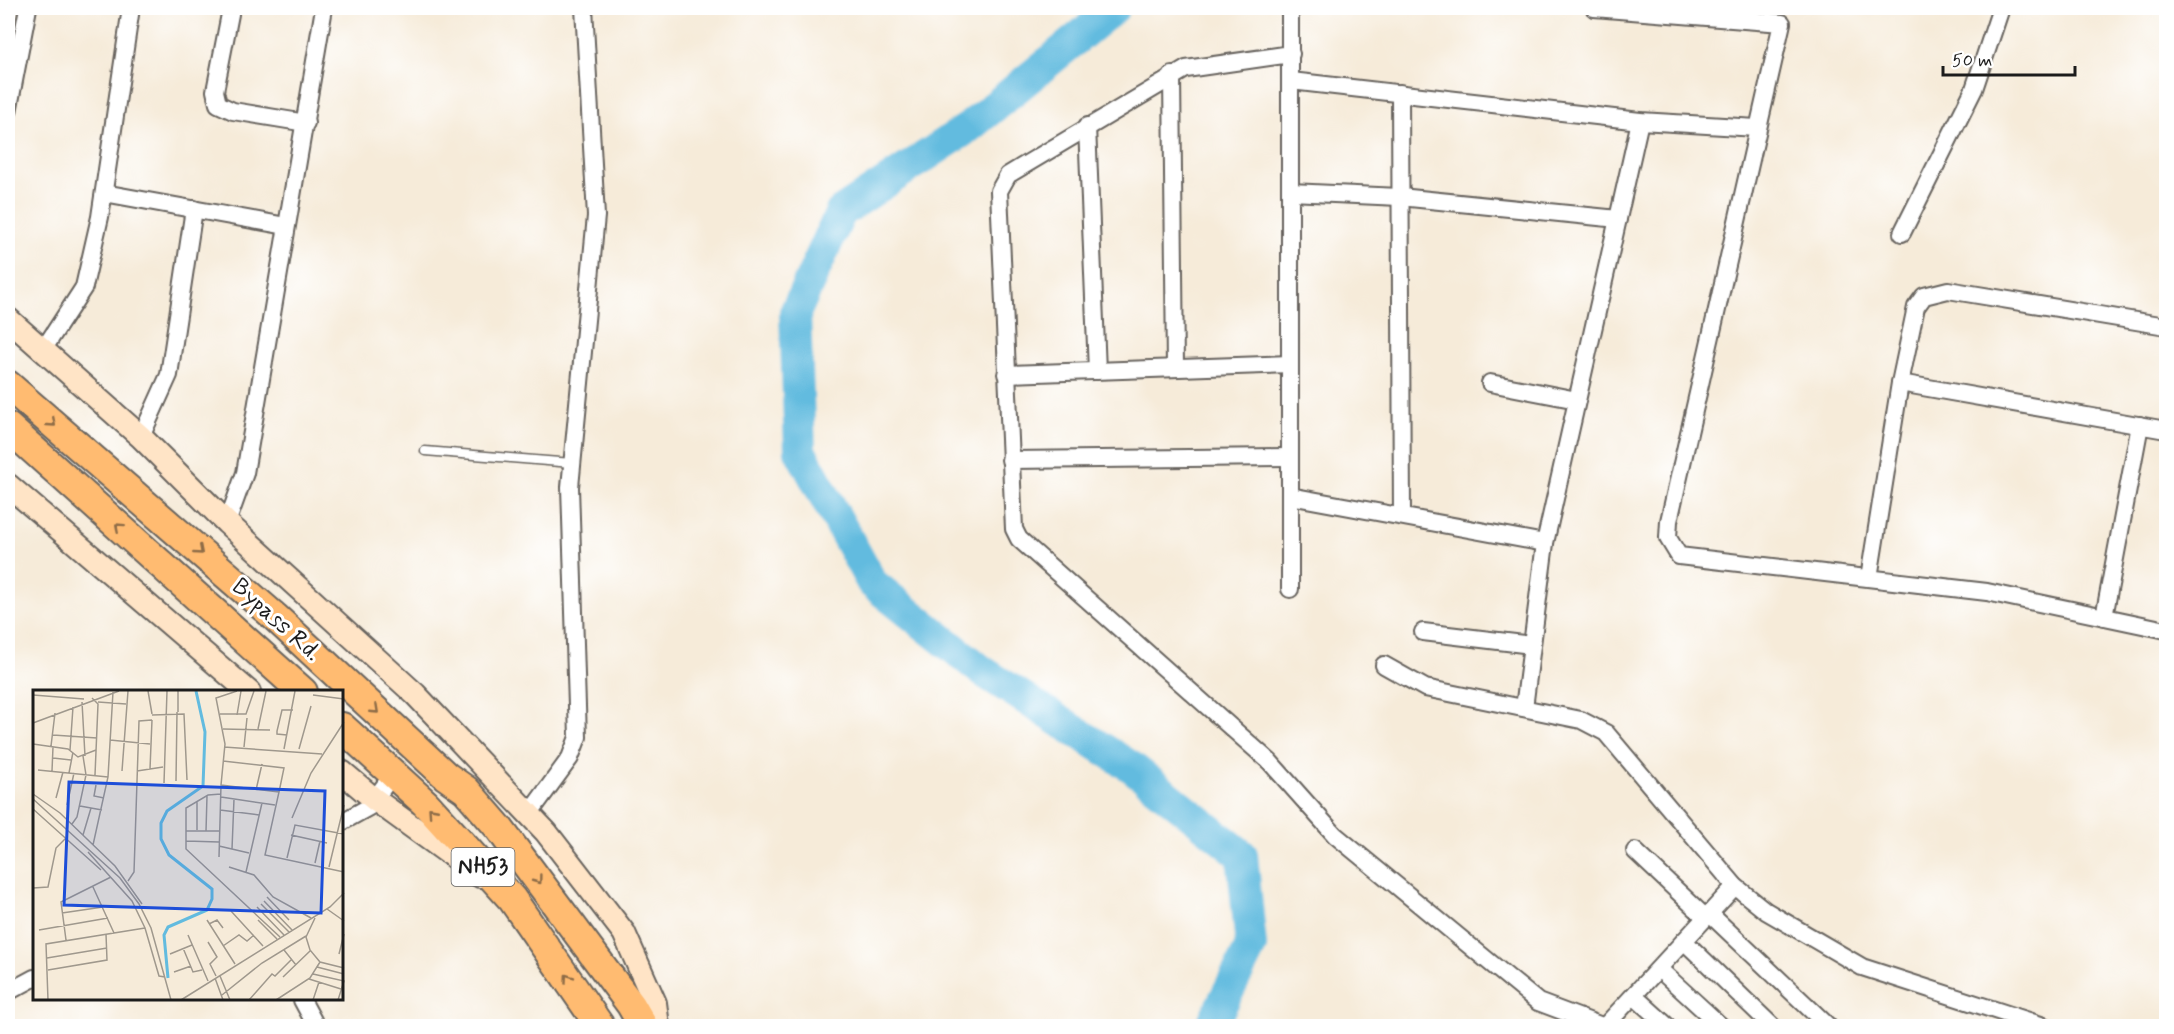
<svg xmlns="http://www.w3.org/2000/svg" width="2174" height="1034" font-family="Mynerve,sans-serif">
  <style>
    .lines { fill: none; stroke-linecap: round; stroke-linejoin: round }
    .river { stroke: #62bbdf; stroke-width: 32 }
    .lane-casing { stroke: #68645e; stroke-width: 11 }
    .street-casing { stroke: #68645e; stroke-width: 20 }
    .secondary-casing { stroke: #68645e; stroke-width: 26 }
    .highway-casing { stroke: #68645e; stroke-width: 32 }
    .lane { stroke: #fff; stroke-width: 8 }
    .street { stroke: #fff; stroke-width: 16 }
    .secondary { stroke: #ffe4c6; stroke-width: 22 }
    .highway { stroke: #ffbb71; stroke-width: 28 }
    .oneway { stroke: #8e6c46 }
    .labels { text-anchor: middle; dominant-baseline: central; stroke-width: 6; stroke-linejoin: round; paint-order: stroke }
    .shield { fill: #fff; stroke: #606060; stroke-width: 1.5 }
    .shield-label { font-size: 22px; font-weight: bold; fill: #1c1c1c }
    .street-label { font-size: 24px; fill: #1c1c1c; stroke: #fff }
    .inset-river { fill: none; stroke: #62bbdf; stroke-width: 3 }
    .inset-road { fill: none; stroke: #9f988d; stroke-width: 1.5 }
    .view { fill: #1d4ed8; fill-opacity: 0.15; stroke: #1d4ed8; stroke-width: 3 }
    .inset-edge { fill: none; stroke: #1c1c1c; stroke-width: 3 }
  </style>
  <rect width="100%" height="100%" fill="#fff"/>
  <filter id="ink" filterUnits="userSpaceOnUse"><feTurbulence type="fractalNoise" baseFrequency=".0167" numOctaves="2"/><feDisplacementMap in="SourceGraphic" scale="12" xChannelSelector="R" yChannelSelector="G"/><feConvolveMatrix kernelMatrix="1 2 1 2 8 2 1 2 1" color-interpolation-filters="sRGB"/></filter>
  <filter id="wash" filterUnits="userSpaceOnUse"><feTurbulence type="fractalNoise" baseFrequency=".008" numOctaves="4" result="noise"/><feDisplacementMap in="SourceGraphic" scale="24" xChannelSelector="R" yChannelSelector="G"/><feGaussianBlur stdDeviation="1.35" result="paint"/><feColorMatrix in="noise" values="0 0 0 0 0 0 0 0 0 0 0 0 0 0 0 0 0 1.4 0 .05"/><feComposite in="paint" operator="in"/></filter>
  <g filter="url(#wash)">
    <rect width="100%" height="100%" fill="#f6ebd9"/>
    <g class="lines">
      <path class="river" d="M 1114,8 L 968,128 L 841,212 L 795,313 L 800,451 L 872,583 L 982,671 L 1133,768 L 1242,855 L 1251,946 L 1211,1026"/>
    </g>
  </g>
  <g filter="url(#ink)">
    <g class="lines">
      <defs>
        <path id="lane" d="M 425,451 L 572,463"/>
        <g id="street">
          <path d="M 1594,8 L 1782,23 L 1669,521 L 1668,538 L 1679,556 L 1987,592 L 2166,630"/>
          <path d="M 230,14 L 215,91 L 218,104 L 233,111 L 306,123"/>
          <path d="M 1291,54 L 1186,69 L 1008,175 L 999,191 L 1014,529 L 1019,539 L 1270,762 L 1335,835 L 1538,1002 L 1602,1026"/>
          <path d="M 1172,75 L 1175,368"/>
          <path d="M 1291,81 L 1640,121 L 1757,128"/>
          <path d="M 1400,93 L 1402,516"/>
          <path d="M 8,112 L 28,8"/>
          <path d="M 1087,126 L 1097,371"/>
          <path d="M 1290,192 L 1400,197 L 1618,219"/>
          <path d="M 104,193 L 286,226"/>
          <path d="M 1902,233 L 1974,89 L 2001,8"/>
          <path d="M 43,350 L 84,287 L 100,217 L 131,8"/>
          <path d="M 1006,374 L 1290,364"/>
          <path d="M 1490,383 L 1577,400"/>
          <path d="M 1900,383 L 2166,430"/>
          <path d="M 141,437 L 169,375 L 194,209"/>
          <path d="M 1010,460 L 1290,457"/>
          <path d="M 1290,496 L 1545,543"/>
          <path d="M 227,523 L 245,473 L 324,8"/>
          <path d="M 1869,578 L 1900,383 L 1916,307 L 1924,296 L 1948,290 L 2166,326"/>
          <path d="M 1290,589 L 1290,8"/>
          <path d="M 2104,617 L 2140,425"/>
          <path d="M 1423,632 L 1532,645"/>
          <path d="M 1384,665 L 1425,688 L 1581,720 L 1606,733 L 1735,886 L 1766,911 L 1862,967 L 2044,1026"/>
          <path d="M 1524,708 L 1545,543 L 1640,121"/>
          <path d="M 529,814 L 570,758 L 578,737 L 570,487 L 596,216 L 584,8"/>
          <path d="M 342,822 L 369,807 L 393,774"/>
          <path d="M 1635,851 L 1706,918"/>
          <path d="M 1710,914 L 1828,1026"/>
          <path d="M 1684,941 L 1772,1026"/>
          <path d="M 1659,969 L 1721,1026"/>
          <path d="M 8,992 L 34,978"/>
          <path d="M 1634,996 L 1667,1026"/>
          <path d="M 302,1000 L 316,1026"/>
          <path d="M 1605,1026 L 1735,886"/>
        </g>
        <g id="secondary">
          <path d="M 8,319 L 141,437 L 227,523 L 415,694 L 546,832 L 624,933 L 655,1003 L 658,1026"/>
          <path d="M 8,485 L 249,692"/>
          <path d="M 342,772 L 374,799 L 480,876"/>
        </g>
        <g id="highway">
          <path d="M 8,385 L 275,617 L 446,776 L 466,790 L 499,828 L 631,1005 L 643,1026"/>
          <path d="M 8,427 L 303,692"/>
          <path d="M 342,727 L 425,803 L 512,899 L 600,1026"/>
        </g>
      </defs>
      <use href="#lane" class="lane-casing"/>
      <use href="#street" class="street-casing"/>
      <use href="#secondary" class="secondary-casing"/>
      <use href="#highway" class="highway-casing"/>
      <use href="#lane" class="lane"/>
      <use href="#street" class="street"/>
      <use href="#secondary" class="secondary"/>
      <use href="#highway" class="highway"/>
    </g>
    <defs><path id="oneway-chevron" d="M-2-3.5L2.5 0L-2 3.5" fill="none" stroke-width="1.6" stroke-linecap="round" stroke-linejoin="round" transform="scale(1.5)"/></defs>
    <g class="oneway">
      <use href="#oneway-chevron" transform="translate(52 423) rotate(41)"/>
      <use href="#oneway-chevron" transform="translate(119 527) rotate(-138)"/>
      <use href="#oneway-chevron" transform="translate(199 551) rotate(41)"/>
      <use href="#oneway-chevron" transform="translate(375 710) rotate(43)"/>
      <use href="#oneway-chevron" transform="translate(432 811) rotate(-132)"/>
      <use href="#oneway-chevron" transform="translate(538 880) rotate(53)"/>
      <use href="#oneway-chevron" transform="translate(568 978) rotate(-125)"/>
    </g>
  </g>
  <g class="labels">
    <rect class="shield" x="451.5" y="848" width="63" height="38" rx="4.5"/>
    <g class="shield-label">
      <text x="483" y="867">NH53</text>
    </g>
    <g class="street-label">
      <text transform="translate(276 620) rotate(42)">Bypass Rd.</text>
    </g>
  </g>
  <g transform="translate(33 690)">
    <rect width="310" height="310" fill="#f6ebd9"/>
    <path class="inset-river" d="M 135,288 L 131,245 L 135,237 L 174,220 L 179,209 L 179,199 L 136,165 L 128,149 L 128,133 L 134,121 L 170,96 L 172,42 L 163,1"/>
    <path class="inset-road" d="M 115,1 L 119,24M 204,1 L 183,8 L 192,54 L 188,95 L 246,102 L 232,165 L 311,182M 0,5 L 51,9M 280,5 L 311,9M 59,8 L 65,14 L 62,85M 49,12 L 52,66M 65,12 L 93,14M 145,22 L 145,1M 187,24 L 213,24 L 221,1M 119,25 L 151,24 L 154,90M 204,25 L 208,1M 0,33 L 86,1M 190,39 L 237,40M 225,39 L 233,1M 20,45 L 64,48M 254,45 L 244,44 L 244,41 L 249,20 L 260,20M 77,50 L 117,54M 0,54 L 35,59 L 45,67 L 63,60M 18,56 L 22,23M 191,57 L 289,64M 211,57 L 214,28M 251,59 L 262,1M 266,59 L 278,16M 37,60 L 40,17M 20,68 L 38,70M 190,71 L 251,78 L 246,102M 117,79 L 119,30M 5,80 L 75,87M 19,81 L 20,57M 89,81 L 95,1M 104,81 L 130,77M 36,83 L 40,62M 143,91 L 144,22M 131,93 L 134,1M 63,95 L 61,106 L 71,108M 223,100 L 229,74M 0,104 L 27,123 L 82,176 L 109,214M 188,104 L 175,105 L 153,118 L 153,159 L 247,247M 188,107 L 242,115M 23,108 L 30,82M 0,109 L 87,188 L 106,214 L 118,238 L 138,310M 164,112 L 164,140M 34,115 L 41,83M 47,116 L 69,120M 0,119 L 68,180M 187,120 L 226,125M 259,128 L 278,83 L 311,32M 39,134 L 44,127 L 53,85 L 50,66M 153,141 L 187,141M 173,141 L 174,106M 50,145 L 58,118M 258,145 L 294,153M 153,151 L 186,152M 60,155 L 75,87 L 80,2M 186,156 L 216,163M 199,159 L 201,109M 55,162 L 99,211 L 112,238 L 126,286 L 132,287M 186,167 L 188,95M 254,168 L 262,135 L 311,144M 282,173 L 287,151M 196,177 L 221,185 L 240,207 L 278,228M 296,177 L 311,115M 213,182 L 229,113M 95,191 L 101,182 L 106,31 L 119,30M 60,197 L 81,243M 0,198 L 15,197 L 23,158 L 33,148M 234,207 L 256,230M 231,211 L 259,240M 228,214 L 256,242M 224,217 L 251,245M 294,219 L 311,231M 198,221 L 230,256M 29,223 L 70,217M 282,228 L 273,247 L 277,260 L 287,272 L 311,278M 174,230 L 202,274M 225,230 L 244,249M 176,234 L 184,230 L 190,238M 6,240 L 75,228M 155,245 L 175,291M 33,250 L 28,212 L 78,187M 175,252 L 184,267 L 177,274 L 183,286M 190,256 L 206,245 L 214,251 L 221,245M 150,258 L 160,282 L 169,280M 251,260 L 263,275M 137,264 L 159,255M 306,264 L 311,244M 14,268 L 74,258M 284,277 L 311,284M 15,280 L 74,270 L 73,244M 141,282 L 158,276M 280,284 L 311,291 L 305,310M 187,286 L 197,310M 250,287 L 277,261M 182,288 L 190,310M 276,289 L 308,299M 189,305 L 229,273 L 273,246M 15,310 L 13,254 L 112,238M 148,310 L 297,217 L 311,203M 216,310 L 239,284 L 242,286 L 258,270M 243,310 L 277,288 L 287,272M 280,310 L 286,292"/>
    <path class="view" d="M 36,92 L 292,101 L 288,223 L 31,215 Z"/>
    <rect width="310" height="310" class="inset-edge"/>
  </g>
  <rect width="2174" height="1034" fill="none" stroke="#fff" stroke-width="30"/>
  <path d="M1943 66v9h132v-9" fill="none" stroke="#1c1c1c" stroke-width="3"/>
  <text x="1952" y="66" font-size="18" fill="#1c1c1c" stroke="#ffffff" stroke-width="4.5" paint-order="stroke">50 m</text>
</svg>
